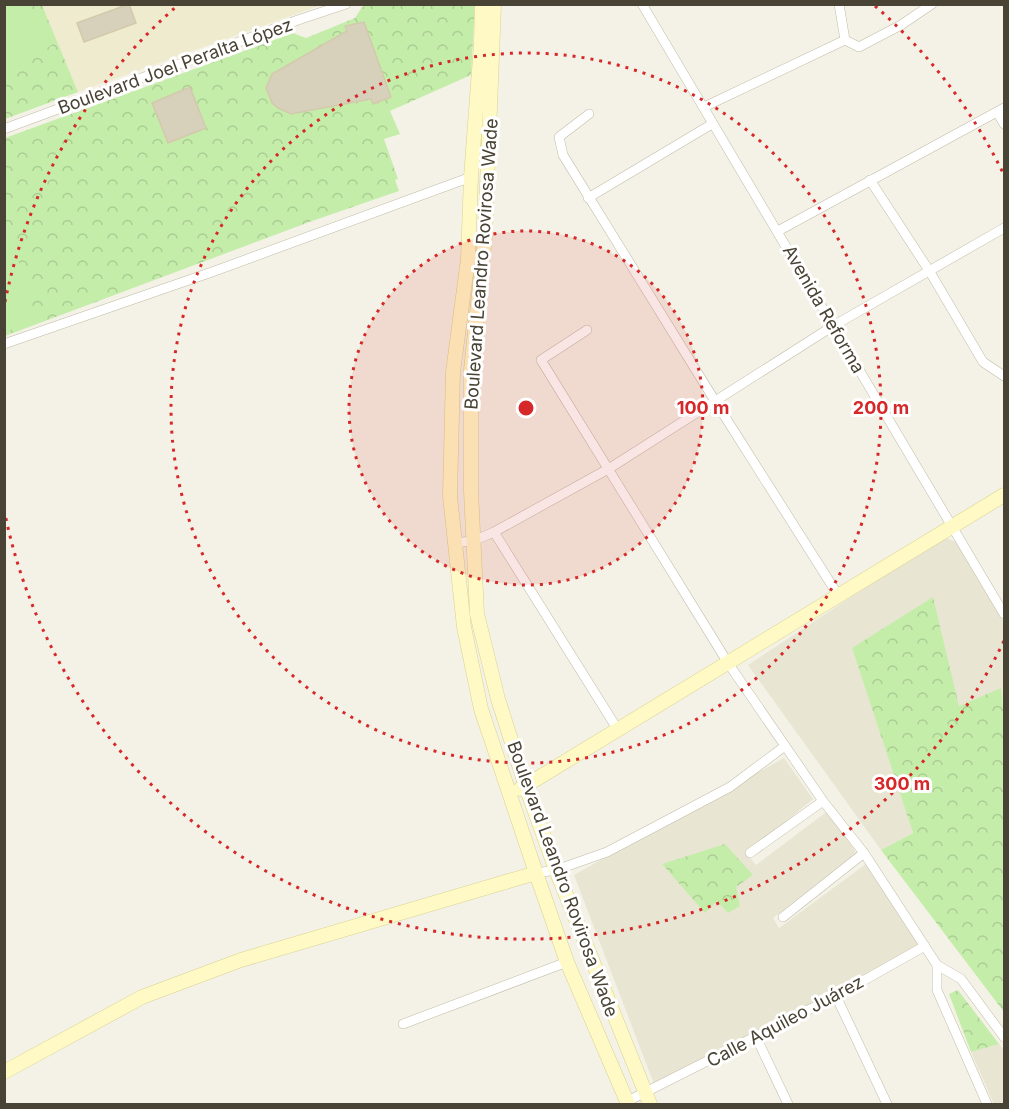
<svg xmlns="http://www.w3.org/2000/svg" width="1009" height="1109" font-family="Inter,sans-serif">
  <style>
    .residential { fill: #e9e5d3 }
    .education { fill: #efebce }
    .forest { fill: url(#forest-crowns) }
    .pitch { fill: #c5edaa }
    .building { fill: #d7d0ba; stroke: #d3caac; stroke-width: 1.5 }
    .lines { fill: none; stroke-linecap: round; stroke-linejoin: round }
    .street-casing { stroke: #c1bca7; stroke-width: 10 }
    .secondary-casing { stroke: #d8d191; stroke-width: 15 }
    .street { stroke: #fff; stroke-width: 9 }
    .secondary { stroke: #fffac5; stroke-width: 14 }
    .ring { fill: none; stroke: #d62828; stroke-width: 3; stroke-dasharray: 3 6 }
    .labels { text-anchor: middle; dominant-baseline: central; stroke-width: 6; stroke-linejoin: round; paint-order: stroke }
    .street-label { font-size: 18px; fill: #484334; stroke: #fff }
    .centre { fill: #d62828; stroke: #fff; stroke-width: 3 }
    .ring-label { font-size: 18px; text-anchor: middle; font-weight: bold; fill: #d62828; stroke: #fff; stroke-width: 6; stroke-linejoin: round; paint-order: stroke }
  </style>
  <defs>
    <pattern id="forest-crowns" width="20" height="18" patternUnits="userSpaceOnUse" patternTransform="scale(1.5)"><rect width="20" height="18" fill="#c5edaa"/><path d="M2 6a3 3 0 1 1 6 0M12 15a3 3 0 1 1 6 0" fill="none" stroke="#abcc93"/></pattern>
  </defs>
  <rect width="100%" height="100%" fill="#f4f2e6"/>
  <g class="residential">
    <path d="M 946,538 L 956,542 L 1004,623 L 1004,718 L 1001,689 L 959,706 L 852,647 L 913,833 L 881,850 L 748,665 L 939,539 Z"/>
    <path d="M 784,758 L 813,799 L 747,854 L 756,865 L 829,810 L 856,853 L 773,918 L 779,928 L 866,864 L 922,948 L 654,1084 L 574,875 Z"/>
    <path d="M 999,1044 L 1004,1050 L 1004,1104 L 994,1104 L 971,1052 Z"/>
  </g>
  <path class="education" d="M 42,5 L 321,5 L 78,92 Z"/>
  <g class="forest">
    <path d="M 5,5 L 42,5 L 78,92 L 5,119 Z"/>
    <path d="M 368,5 L 475,5 L 471,75 L 390,111 L 400,134 L 384,139 L 398,179 L 395,180 L 399,191 L 312,221 L 5,336 L 5,138 L 293,33 L 306,38 L 355,18 L 362,7 Z"/>
    <path d="M 933,597 L 959,706 L 1001,688 L 1004,718 L 1004,1012 L 881,850 L 913,833 L 852,648 Z"/>
    <path d="M 725,844 L 753,875 L 736,887 L 740,906 L 728,913 L 717,901 L 705,913 L 662,864 Z"/>
    <path d="M 958,990 L 999,1044 L 971,1052 L 949,994 Z"/>
  </g>
  <g class="pitch">
    <path d="M 5,4 L 26,5 L 53,44 L 5,76 Z"/>
    <path d="M 4,216 L 37,320 L 5,332 L 4,331 Z"/>
  </g>
  <g class="building">
    <path d="M 129,4 L 136,23 L 84,42 L 77,23 Z"/>
    <path d="M 364,22 L 391,97 L 373,104 L 371,99 L 291,114 L 278,108 L 272,103 L 266,88 L 272,74 L 347,31 L 345,26 Z"/>
    <path d="M 190,87 L 206,128 L 168,143 L 152,103 Z"/>
  </g>
  <g class="lines">
    <defs>
      <g id="street">
        <path d="M 642,4 L 1004,614"/>
        <path d="M 839,4 L 845,40"/>
        <path d="M 845,40 L 859,47 L 901,25 L 932,4"/>
        <path d="M 704,107 L 845,40"/>
        <path d="M 997,112 L 1004,124"/>
        <path d="M 589,114 L 559,137 L 563,155 L 715,401 L 838,595"/>
        <path d="M 4,129 L 298,20 L 346,4"/>
        <path d="M 870,180 L 930,272 L 983,362 L 1004,376"/>
        <path d="M 588,198 L 712,124"/>
        <path d="M 778,231 L 1004,108"/>
        <path d="M 587,330 L 541,360 L 728,663 L 823,801 L 864,853 L 937,965 L 937,990 L 987,1104"/>
        <path d="M 4,344 L 212,272 L 471,177"/>
        <path d="M 494,532 L 618,730"/>
        <path d="M 453,543 L 473,541 L 494,532 L 610,468 L 833,326 L 1004,228"/>
        <path d="M 750,853 L 823,801"/>
        <path d="M 536,873 L 556,870 L 607,852 L 730,787 L 785,746"/>
        <path d="M 783,917 L 864,853"/>
        <path d="M 937,965 L 961,979 L 1004,1037"/>
        <path d="M 836,996 L 887,1104"/>
        <path d="M 403,1024 L 567,962"/>
        <path d="M 756,1037 L 788,1104"/>
        <path d="M 626,1102 L 836,996 L 925,946"/>
      </g>
      <g id="secondary">
        <path d="M 482,4 L 481,44 L 471,177 L 468,259 L 453,372 L 450,496 L 464,627 L 481,709 L 536,873 L 567,962 L 628,1104"/>
        <path d="M 494,4 L 485,237 L 471,370 L 471,491 L 477,614 L 498,699 L 526,787 L 556,870 L 650,1104"/>
        <path d="M 520,789 L 1004,495"/>
        <path d="M 4,1072 L 142,997 L 241,960 L 536,873"/>
      </g>
    </defs>
    <use href="#street" class="street-casing"/>
    <use href="#secondary" class="secondary-casing"/>
    <use href="#street" class="street"/>
    <use href="#secondary" class="secondary"/>
  </g>
  <circle cx="526" cy="408" r="177" fill="#d62828" fill-opacity=".12"/>
  <g class="ring">
    <circle cx="526" cy="408" r="177"/>
    <circle cx="526" cy="408" r="355"/>
    <path d="M1004 641A532 532 0 0 1 5 514M5 302A532 532 0 0 1 177 6M875 6A532 532 0 0 1 1004 175"/>
  </g>
  <g class="labels">
    <g class="street-label">
      <text transform="translate(175 66) rotate(-20)">Boulevard Joel Peralta López</text>
      <text transform="translate(481 264) rotate(-86)">Boulevard Leandro Rovirosa Wade</text>
      <text transform="translate(824 309) rotate(60)">Avenida Reforma</text>
      <text transform="translate(563 879) rotate(70)">Boulevard Leandro Rovirosa Wade</text>
      <text transform="translate(785 1021) rotate(-28)">Calle Aquileo Juárez</text>
    </g>
  </g>
  <circle cx="526" cy="408" r="9" class="centre"/>
  <g class="ring-label">
    <text x="703" y="414">100 m</text>
    <text x="881" y="414">200 m</text>
    <text x="902" y="790">300 m</text>
  </g>
  <rect width="1009" height="1109" fill="none" stroke="#484334" stroke-width="12"/>
</svg>
